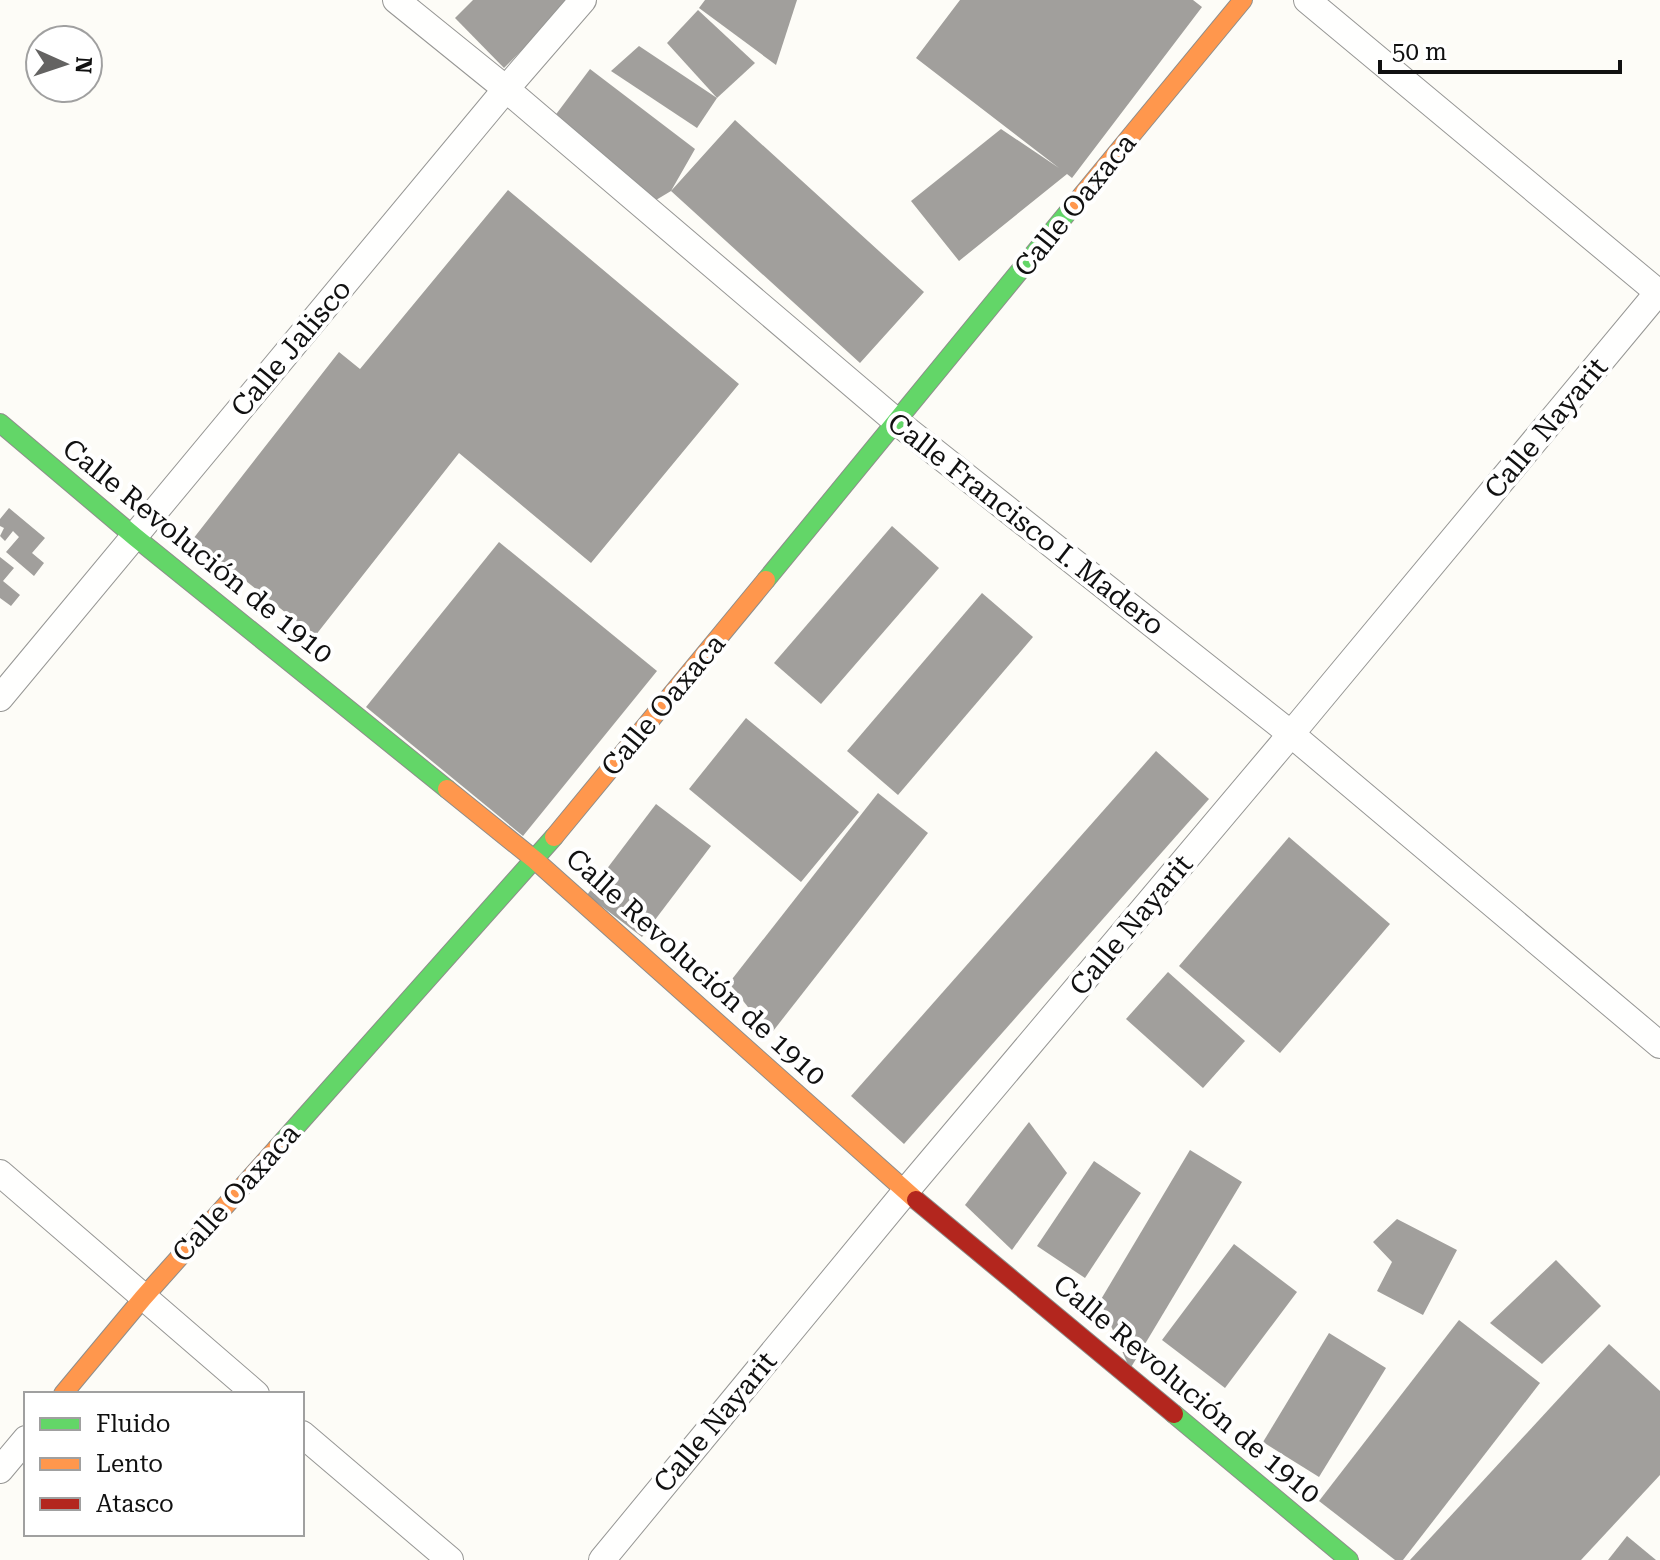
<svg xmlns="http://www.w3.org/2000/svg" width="1660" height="1560" font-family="'Roboto Serif',serif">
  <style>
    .building { fill: #a19f9c }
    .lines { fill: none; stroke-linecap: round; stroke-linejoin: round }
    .street-casing { stroke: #979795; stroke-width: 28 }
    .fast-casing { stroke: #8e8d8b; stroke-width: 20 }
    .slow-casing { stroke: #8e8d8b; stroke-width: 20 }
    .jam-casing { stroke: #8e8d8b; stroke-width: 20 }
    .street { stroke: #fffffe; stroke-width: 26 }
    .fast { stroke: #63d668; stroke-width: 18 }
    .slow { stroke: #ff974d; stroke-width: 18 }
    .jam { stroke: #b3261e; stroke-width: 18 }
    .labels { text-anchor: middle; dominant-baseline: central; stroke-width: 8; stroke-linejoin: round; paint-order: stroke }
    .street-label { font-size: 28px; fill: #111; stroke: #fff }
  </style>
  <rect width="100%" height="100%" fill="#fdfcf7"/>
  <g class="building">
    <path d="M 473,0 L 572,0 L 504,68 L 455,18 Z"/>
    <path d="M 705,0 L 797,0 L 776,65 L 699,8 Z"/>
    <path d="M 960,0 L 1193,0 L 1202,7 L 1072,178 L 1067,174 L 959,261 L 911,201 L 1001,129 L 1059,168 L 916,58 Z"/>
    <path d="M 698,10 L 755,63 L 717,98 L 667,43 Z"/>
    <path d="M 639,46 L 717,98 L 697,128 L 611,71 Z"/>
    <path d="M 590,69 L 695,149 L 671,191 L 735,120 L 924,292 L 860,363 L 671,191 L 656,200 L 551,121 Z"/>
    <path d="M 508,190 L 739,384 L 591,563 L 459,453 L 315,636 L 193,539 L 339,352 L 360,369 Z"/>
    <path d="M 9,508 L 45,538 L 32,553 L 44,563 L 34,576 L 6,552 L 19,537 L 13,531 L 5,541 L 0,536 L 4,528 L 0,526 L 0,519 Z"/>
    <path d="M 892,526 L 939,568 L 821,704 L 774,663 Z"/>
    <path d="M 499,542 L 657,671 L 523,836 L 366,707 Z"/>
    <path d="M 0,557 L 14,568 L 3,581 L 20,595 L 11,606 L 0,598 Z"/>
    <path d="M 982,593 L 1033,637 L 898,795 L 847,751 Z"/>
    <path d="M 746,718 L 859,812 L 801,882 L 689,789 Z"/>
    <path d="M 1156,751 L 1209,799 L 904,1144 L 851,1096 Z"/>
    <path d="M 878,793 L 928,833 L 770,1035 L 729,983 Z"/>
    <path d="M 656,804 L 711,846 L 642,937 L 587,895 Z"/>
    <path d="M 1289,837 L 1390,924 L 1280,1053 L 1179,966 Z"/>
    <path d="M 1168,972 L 1245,1041 L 1203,1088 L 1126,1019 Z"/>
    <path d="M 1029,1122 L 1067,1173 L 1012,1250 L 965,1205 Z"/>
    <path d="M 1190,1150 L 1242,1182 L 1130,1369 L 1100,1301 Z"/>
    <path d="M 1094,1161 L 1141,1193 L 1085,1278 L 1037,1246 Z"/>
    <path d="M 1397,1219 L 1457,1250 L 1423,1315 L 1377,1291 L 1392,1262 L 1373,1242 Z"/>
    <path d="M 1234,1244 L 1297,1292 L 1225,1388 L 1162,1340 Z"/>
    <path d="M 1556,1260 L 1601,1306 L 1542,1364 L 1490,1323 Z"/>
    <path d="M 1459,1320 L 1540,1383 L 1403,1560 L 1395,1560 L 1319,1501 Z"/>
    <path d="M 1329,1333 L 1386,1368 L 1319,1477 L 1263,1442 Z"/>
    <path d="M 1609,1344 L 1660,1391 L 1660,1475 L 1581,1560 L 1410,1560 Z"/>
    <path d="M 1627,1536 L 1656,1560 L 1608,1560 Z"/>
  </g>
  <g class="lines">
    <defs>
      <g id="street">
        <path d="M 396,0 L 506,89 L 897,422 L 1291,734 L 1660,1045"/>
        <path d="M 1307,0 L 1660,294"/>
        <path d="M 0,698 L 506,89 L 583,0"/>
        <path d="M 0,1173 L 256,1394"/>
        <path d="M 302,1434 L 450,1560"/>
        <path d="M 0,1470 L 26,1439"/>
        <path d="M 602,1560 L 906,1191 L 1291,734 L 1660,290"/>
      </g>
      <g id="fast">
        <path d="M 0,423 L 135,537 L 447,789"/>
        <path d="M 766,580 L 1073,206"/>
        <path d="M 277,1148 L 554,837"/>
        <path d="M 1174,1414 L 1349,1560"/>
      </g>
      <g id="slow">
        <path d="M 1073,206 L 1243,0"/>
        <path d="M 447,789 L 535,860 L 916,1200"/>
        <path d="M 554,837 L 766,580"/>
        <path d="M 63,1394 L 143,1298 L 277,1148"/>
      </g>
      <path id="jam" d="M 916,1200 L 1174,1414"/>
    </defs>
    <use href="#street" class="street-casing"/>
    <use href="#fast" class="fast-casing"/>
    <use href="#slow" class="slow-casing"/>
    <use href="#jam" class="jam-casing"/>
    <use href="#street" class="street"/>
    <use href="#fast" class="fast"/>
    <use href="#slow" class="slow"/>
    <use href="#jam" class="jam"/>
  </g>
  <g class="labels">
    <g class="street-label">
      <text transform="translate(1075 205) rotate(-51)">Calle Oaxaca</text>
      <text transform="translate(291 348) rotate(-50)">Calle Jalisco</text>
      <text transform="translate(1546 428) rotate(-50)">Calle Nayarit</text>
      <text transform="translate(1026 524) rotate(38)">Calle Francisco I. Madero</text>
      <text transform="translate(198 551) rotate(39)">Calle Revolución de 1910</text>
      <text transform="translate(663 705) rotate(-50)">Calle Oaxaca</text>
      <text transform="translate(1131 925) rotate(-50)">Calle Nayarit</text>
      <text transform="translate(696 967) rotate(42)">Calle Revolución de 1910</text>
      <text transform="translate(236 1193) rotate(-48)">Calle Oaxaca</text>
      <text transform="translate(1187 1389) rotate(40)">Calle Revolución de 1910</text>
      <text transform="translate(715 1422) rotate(-50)">Calle Nayarit</text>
    </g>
  </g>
  <rect x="24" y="1392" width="280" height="144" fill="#ffffff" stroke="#a0a0a0" stroke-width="2"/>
  <rect x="40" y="1418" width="40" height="12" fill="#63d668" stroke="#a0a0a0" stroke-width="2"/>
  <text x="96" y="1432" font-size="24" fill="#111111">Fluido</text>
  <rect x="40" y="1458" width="40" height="12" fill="#ff974d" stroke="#a0a0a0" stroke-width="2"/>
  <text x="96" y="1472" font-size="24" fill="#111111">Lento</text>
  <rect x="40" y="1498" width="40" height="12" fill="#b3261e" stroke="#a0a0a0" stroke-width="2"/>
  <text x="96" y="1512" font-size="24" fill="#111111">Atasco</text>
  <g transform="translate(64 64) rotate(93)"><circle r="38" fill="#ffffff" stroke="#a0a0a0" stroke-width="2"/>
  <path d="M0-6L14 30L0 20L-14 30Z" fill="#646362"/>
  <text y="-12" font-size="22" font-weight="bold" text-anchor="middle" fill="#111111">N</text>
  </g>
  <path d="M1380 60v12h240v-12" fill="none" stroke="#111111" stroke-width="4"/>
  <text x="1392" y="60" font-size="24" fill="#111111" stroke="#ffffff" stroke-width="6" paint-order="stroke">50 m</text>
</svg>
